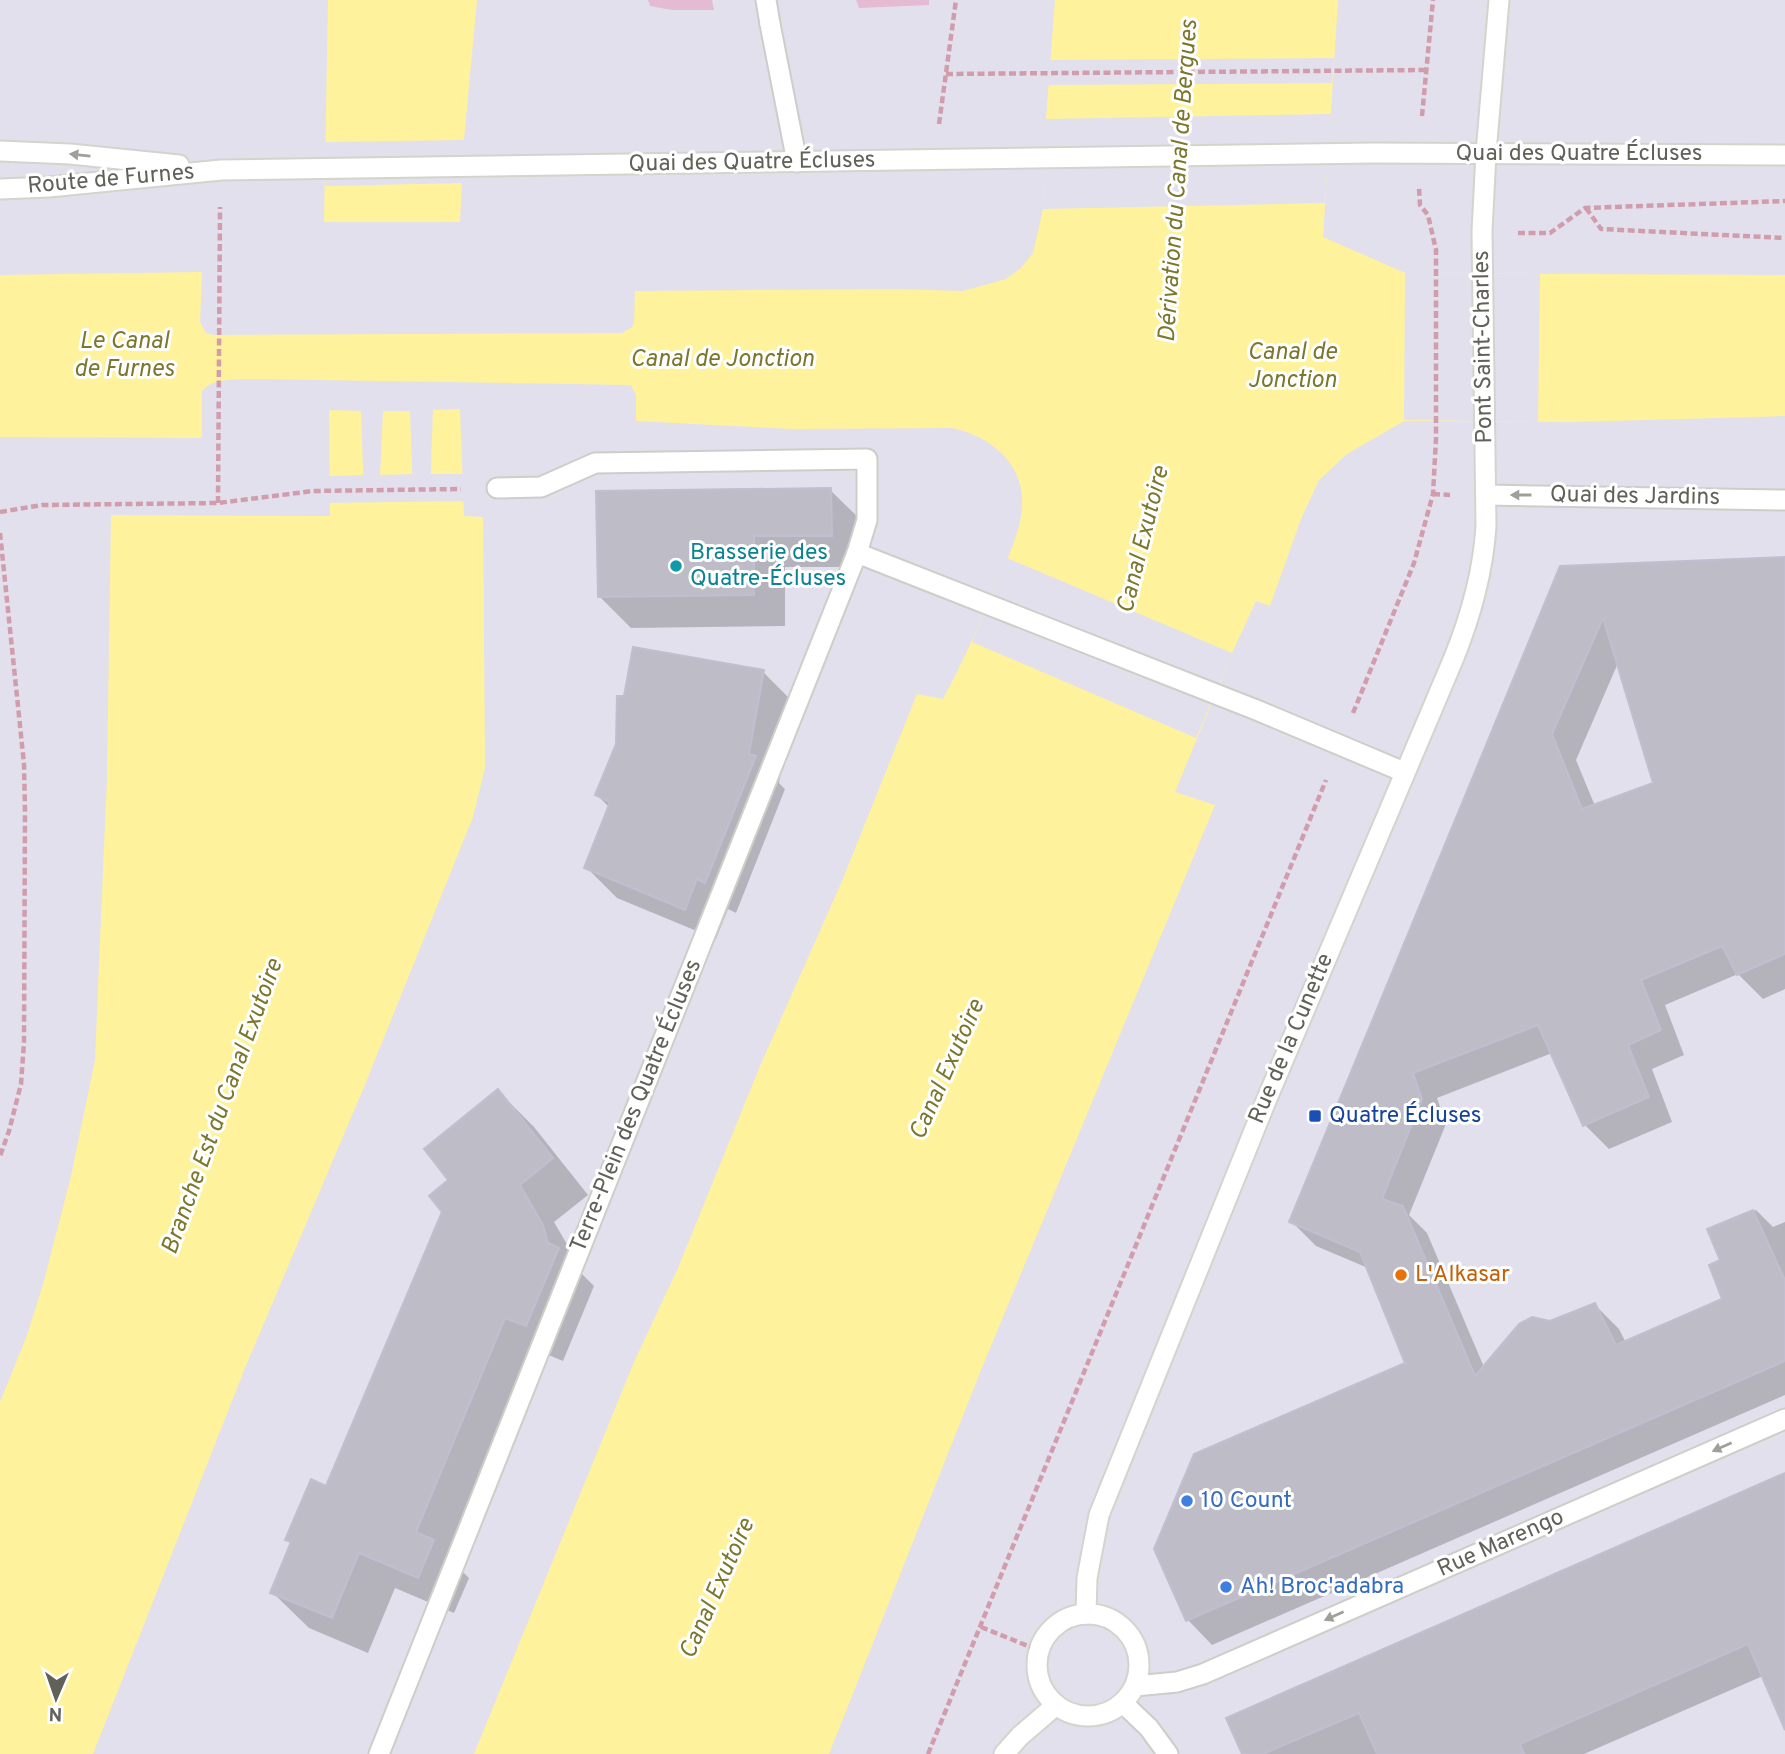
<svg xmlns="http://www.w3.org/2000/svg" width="1785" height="1754" font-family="Overpass,sans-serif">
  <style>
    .green { fill: #e4bbd2 }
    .water { fill: #fff29c }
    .pier { fill: #e2e0ec }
    .shadow { fill: #0003; fill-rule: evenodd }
    .building { fill: #bebdc7; stroke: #c0bed0; stroke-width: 2; fill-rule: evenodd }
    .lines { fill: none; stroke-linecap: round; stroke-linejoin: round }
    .service-casing { stroke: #cdcec7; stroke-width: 23 }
    .minor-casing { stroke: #cdcec7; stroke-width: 23 }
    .secondary-casing { stroke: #d3d4cb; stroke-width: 23 }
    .path { stroke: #d19dac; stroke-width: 4.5; stroke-dasharray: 7 3.5; stroke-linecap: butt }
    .service { stroke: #fff; stroke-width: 19 }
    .minor { stroke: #fff; stroke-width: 19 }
    .secondary { stroke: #fff; stroke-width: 19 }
    .oneway { fill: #a0a09b }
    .culture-dot { fill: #0f9aa8; stroke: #fff; stroke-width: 2.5 }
    .transit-dot { fill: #1a4fb4; stroke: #fff; stroke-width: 2.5 }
    .food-dot { fill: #e8710a; stroke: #fff; stroke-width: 2.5 }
    .shop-dot { fill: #3f7fe0; stroke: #fff; stroke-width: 2.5 }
    .labels { text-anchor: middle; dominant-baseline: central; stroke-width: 6; stroke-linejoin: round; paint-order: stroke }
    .street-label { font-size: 23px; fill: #616159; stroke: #fff }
    .culture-label { font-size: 23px; fill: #0d838f; stroke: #fff; text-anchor: start }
    .transit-label { font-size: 23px; fill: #164399; stroke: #fff; text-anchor: start }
    .food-label { font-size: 23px; fill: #c56008; stroke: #fff; text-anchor: start }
    .shop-label { font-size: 23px; fill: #366cbe; stroke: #fff; text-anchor: start }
    .water-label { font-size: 24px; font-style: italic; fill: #7b772d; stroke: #fff }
  </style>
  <rect width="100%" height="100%" fill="#e2e0ec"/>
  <g class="green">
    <path d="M 648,0 L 712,0 L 714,10 L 672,10 L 650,6 Z"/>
    <path d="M 856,0 L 929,0 L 929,5 L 859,8 Z"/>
  </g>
  <g class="water">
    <path d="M 328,0 L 477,0 L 464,139 L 460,222 L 324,222 Z"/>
    <path d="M 1055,0 L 1338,0 L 1323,237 L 1405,273 L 1785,275 L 1785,416 L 1574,422 L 1404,421 L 1347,454 L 1319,480 L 1301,519 L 1270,606 L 1256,601 L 1232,653 L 1175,792 L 1215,805 L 979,1375 L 829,1754 L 474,1754 L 634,1362 L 678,1268 L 760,1066 L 842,881 L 917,694 L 943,699 C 962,664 978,628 993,591 C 1003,568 1017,541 1021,516 C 1029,468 995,438 953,428 L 793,429 L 636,421 L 636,395 L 631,385 L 254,379 C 237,380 213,377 202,391 L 202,438 L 0,437 L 0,275 L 202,272 L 200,322 L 206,333 L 213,335 L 622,333 L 632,327 L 634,323 L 635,291 L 894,289 L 963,291 L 1006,279 L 1021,268 L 1033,253 L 1043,209 L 1046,119 Z"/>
    <path d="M 460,409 L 464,516 L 483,517 L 485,768 L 473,817 L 364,1087 L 245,1368 L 93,1754 L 0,1754 L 0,1402 L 26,1338 L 44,1281 L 71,1176 L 95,1060 L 107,777 L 111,515 L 330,516 L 329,410 L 361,411 L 364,499 L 379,499 L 383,411 L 410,411 L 413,497 L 430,496 L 433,410 Z"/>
  </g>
  <g class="pier">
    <path d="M 1334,58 L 1332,83 L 1048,85 L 1050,60 Z"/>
    <path d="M 1331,114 L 1325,203 L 1043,209 L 1046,119 Z"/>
    <path d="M 464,140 L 463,183 L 325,186 L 325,142 Z"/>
    <path d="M 1405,273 L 1540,274 L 1538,422 L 1404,420 Z"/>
    <path d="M 416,474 L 417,493 L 426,493 L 427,474 L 466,474 L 467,501 L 327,503 L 327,476 L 367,475 L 368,496 L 376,496 L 377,475 Z"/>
    <path d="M 1007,558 L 1232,653 L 1196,738 L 972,642 Z"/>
  </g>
  <g class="shadow">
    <path d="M 830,490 L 862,521 L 863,567 L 785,567 L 785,626 L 631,628 L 599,596 Z"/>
    <path d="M 1785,558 L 1785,989 L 1763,999 L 1738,974 L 1665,1005 L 1684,1055 L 1652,1069 L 1672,1122 L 1609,1149 L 1585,1125 L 1552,1053 L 1437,1098 L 1446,1124 L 1409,1215 L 1427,1233 L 1484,1367 L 1550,1322 L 1595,1305 L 1619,1329 L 1626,1343 L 1724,1300 L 1722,1261 L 1709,1229 L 1756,1210 L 1773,1227 L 1785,1222 L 1785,1395 L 1212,1645 L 1188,1620 L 1408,1364 L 1368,1268 L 1316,1246 L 1291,1221 L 1561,568 ZM 1618,663 L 1655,785 L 1595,806 L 1576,760 Z"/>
    <path d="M 763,672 L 794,703 L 779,783 L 785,789 L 736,913 L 728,909 L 716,939 L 617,898 L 586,867 L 610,808 L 597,795 Z"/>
    <path d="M 498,1091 L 534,1127 L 588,1195 L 554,1222 L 578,1263 L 581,1273 L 594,1286 L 563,1361 L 541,1352 L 454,1563 L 469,1578 L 454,1613 L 395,1588 L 368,1653 L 309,1628 L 272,1592 L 292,1545 L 287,1540 L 327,1488 L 444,1211 L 451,1181 Z"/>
    <path d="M 1785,1476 L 1785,1726 L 1763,1676 L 1584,1754 L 1243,1754 Z"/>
  </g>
  <g class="building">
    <path d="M 831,488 L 832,536 L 754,536 L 754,595 L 598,597 L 596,491 Z"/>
    <path d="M 1785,557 L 1785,954 L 1737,975 L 1722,946 L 1641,980 L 1661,1030 L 1628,1045 L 1649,1097 L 1583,1126 L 1538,1025 L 1413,1073 L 1422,1099 L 1382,1199 L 1403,1206 L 1475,1376 L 1519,1324 L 1532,1317 L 1550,1321 L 1595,1303 L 1616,1345 L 1722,1299 L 1709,1265 L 1720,1260 L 1707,1229 L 1753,1210 L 1785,1280 L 1785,1361 L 1186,1621 L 1154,1549 L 1194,1454 L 1405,1363 L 1360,1252 L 1289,1222 L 1560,566 ZM 1603,618 L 1653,783 L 1582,809 L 1552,734 Z"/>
    <path d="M 633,647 L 764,670 L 749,754 L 756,756 L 705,883 L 697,879 L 685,910 L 584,868 L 610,802 L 595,795 L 616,744 L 617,696 L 624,696 Z"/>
    <path d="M 498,1089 L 553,1158 L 520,1185 L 543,1225 L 548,1243 L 559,1248 L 526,1326 L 505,1318 L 416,1532 L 434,1540 L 418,1578 L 359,1553 L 332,1618 L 270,1593 L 291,1542 L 285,1540 L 311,1479 L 326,1486 L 442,1212 L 429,1196 L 448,1180 L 424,1149 Z"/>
    <path d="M 1785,1473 L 1785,1730 L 1748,1644 L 1520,1744 L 1524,1754 L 1377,1754 L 1359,1713 L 1263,1754 L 1242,1754 L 1226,1718 Z"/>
  </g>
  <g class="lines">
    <defs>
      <g id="service">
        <path d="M 766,0 L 770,24"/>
        <path d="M 379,1754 L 857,553"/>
      </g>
      <g id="minor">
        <path d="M 770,24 L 797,162"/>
        <path d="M 497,488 L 541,487 L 595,463 L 867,459 L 867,520 L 857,553 L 1259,711 L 1404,772"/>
        <path d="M 1486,495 L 1785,500"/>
        <path d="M 1135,1686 L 1177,1682 L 1203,1674 L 1785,1419"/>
        <path d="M 1123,1703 L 1149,1728 L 1168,1754"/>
      </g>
      <g id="secondary">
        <path d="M 0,151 L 70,154 L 179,165"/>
        <path d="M 0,189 L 49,187 L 221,170 L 1373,153 L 1785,155"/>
        <circle cx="1088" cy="1665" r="51"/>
        <path d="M 1086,1614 L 1087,1578 L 1099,1515 L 1266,1101 L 1453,660 C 1471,616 1483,573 1486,526 L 1482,232 L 1486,153 L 1499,0"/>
        <path d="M 1004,1754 L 1020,1736 L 1055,1706"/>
      </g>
    </defs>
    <use href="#service" class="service-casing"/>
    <use href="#minor" class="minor-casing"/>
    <use href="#secondary" class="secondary-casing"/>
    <g class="path">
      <path d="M 946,74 L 1426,70"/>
      <path d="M 1422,116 L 1433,0"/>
      <path d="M 939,124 L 956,0"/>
      <path d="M 1586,208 L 1601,229 L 1785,238"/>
      <path d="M 1518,233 L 1550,233 L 1585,208 L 1785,201"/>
      <path d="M 1433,494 L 1450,495"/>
      <path d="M 218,503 L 220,207"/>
      <path d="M 0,512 L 42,505 L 218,503 L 313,491 L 461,489"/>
      <path d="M 0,533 L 24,764 L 25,811 L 24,1042 L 21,1084 L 9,1131 L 0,1156"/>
      <path d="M 1353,713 L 1414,563 L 1433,494 L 1436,438 L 1436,250 L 1428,215 L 1420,205 L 1419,188"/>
      <path d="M 981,1627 L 1038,1650"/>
      <path d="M 928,1754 L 1326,780"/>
    </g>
    <use href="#service" class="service"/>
    <use href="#minor" class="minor"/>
    <use href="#secondary" class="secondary"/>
  </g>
  <defs><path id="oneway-solid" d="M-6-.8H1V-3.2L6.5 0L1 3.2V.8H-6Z" transform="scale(1.75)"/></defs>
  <g class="oneway">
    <use href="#oneway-solid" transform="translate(80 155) rotate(-174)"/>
    <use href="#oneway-solid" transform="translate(1521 495) rotate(-180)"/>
    <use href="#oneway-solid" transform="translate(1722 1447) rotate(156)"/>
    <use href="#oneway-solid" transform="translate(1334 1616) rotate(156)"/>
  </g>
  <circle class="culture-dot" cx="676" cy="566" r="7"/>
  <rect class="transit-dot" x="1308" y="1109" width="14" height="14" rx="3.5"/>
  <circle class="food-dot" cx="1401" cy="1275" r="7"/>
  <g class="shop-dot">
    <circle cx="1187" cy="1501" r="7"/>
    <circle cx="1226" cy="1587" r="7"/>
  </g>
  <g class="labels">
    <g class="street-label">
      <text x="1579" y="154">Quai des Quatre Écluses</text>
      <text transform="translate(752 163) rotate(-1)">Quai des Quatre Écluses</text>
      <text transform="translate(111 180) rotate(-5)">Route de Furnes</text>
      <text transform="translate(1484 347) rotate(-91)">Pont Saint-Charles</text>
      <text transform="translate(1635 497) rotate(1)">Quai des Jardins</text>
      <text transform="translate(1292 1039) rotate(-67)">Rue de la Cunette</text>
      <text transform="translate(637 1106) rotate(-68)">Terre-Plein des Quatre Écluses</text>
      <text transform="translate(1501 1544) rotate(-24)">Rue Marengo</text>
    </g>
    <g class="culture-label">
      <text x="690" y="553">Brasserie des<tspan x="690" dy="26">Quatre-Écluses</tspan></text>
    </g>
    <g class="transit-label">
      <text x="1329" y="1116">Quatre Écluses</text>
    </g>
    <g class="food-label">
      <text x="1415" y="1275">L'Alkasar</text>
    </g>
    <g class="shop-label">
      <text x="1201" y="1501">10 Count</text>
      <text x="1240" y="1587">Ah! Broc'adabra</text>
    </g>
    <g class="water-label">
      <text transform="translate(1179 181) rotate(-86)">Dérivation du Canal de Bergues</text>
      <text x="124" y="342">Le Canal<tspan x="124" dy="28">de Furnes</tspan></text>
      <text x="1292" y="353">Canal de<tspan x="1292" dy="28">Jonction</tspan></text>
      <text x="722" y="360">Canal de Jonction</text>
      <text transform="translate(1144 540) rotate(-76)">Canal Exutoire</text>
      <text transform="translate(948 1070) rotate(-66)">Canal Exutoire</text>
      <text transform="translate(223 1107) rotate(-70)">Branche Est du Canal Exutoire</text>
      <text transform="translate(718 1589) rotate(-66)">Canal Exutoire</text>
    </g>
  </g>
  <g transform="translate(56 1698) rotate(182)" stroke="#ffffff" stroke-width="5" paint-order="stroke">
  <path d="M0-5L12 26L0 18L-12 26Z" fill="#616159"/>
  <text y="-10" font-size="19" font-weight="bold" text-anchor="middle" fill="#616159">N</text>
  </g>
</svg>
